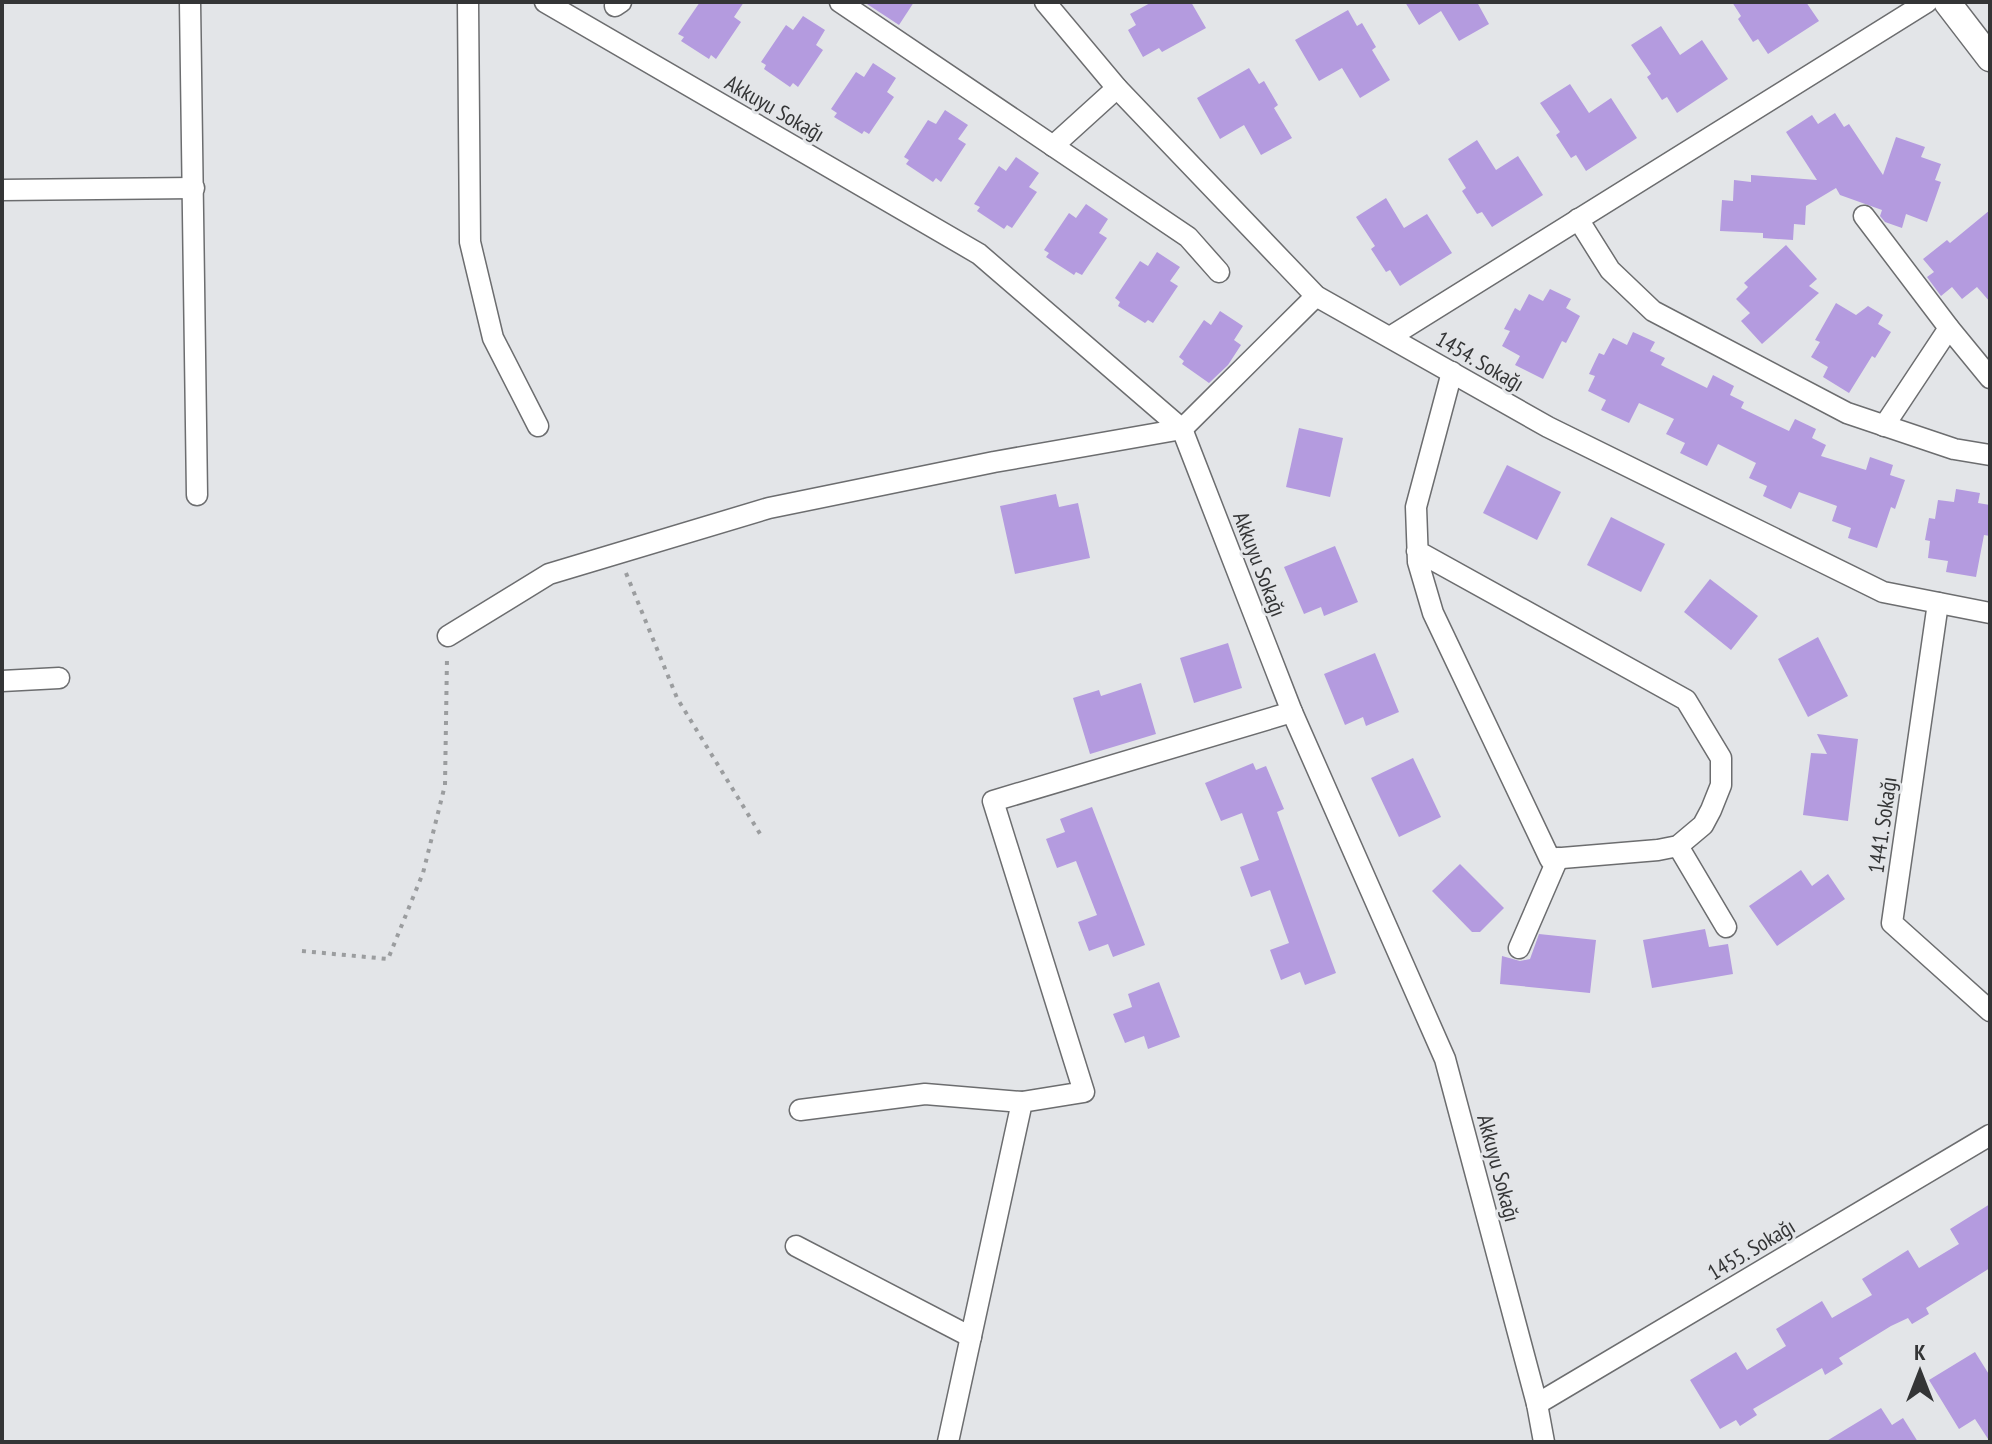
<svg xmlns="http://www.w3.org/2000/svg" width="1992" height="1444" font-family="'PT Sans Narrow',sans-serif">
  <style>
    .building { fill: #b49bdf }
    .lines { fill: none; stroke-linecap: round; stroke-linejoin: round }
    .minor-casing { stroke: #6c6d6f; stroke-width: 23 }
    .tertiary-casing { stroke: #6c6d6f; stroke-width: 29 }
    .path { stroke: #9b9d9f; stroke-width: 4; stroke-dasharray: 4 6; stroke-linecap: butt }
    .minor { stroke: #fff; stroke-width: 20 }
    .tertiary { stroke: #fff; stroke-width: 26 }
    .labels { text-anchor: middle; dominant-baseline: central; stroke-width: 6; stroke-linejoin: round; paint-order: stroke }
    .street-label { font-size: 22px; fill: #343536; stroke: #e3e5e8 }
  </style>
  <rect width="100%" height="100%" fill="#e3e5e8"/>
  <g class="building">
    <path d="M 700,2 L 744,2 L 734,17 L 741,22 L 716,59 L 711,55 L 709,59 L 681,41 L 684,37 L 678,34 Z"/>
    <path d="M 864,2 L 914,2 L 899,25 Z"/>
    <path d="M 1152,2 L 1191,2 L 1206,28 L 1162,52 L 1159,48 L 1143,57 L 1128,30 L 1136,25 L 1130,14 Z"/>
    <path d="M 1405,2 L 1477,2 L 1489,24 L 1459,41 L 1441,11 L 1419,25 Z"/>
    <path d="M 1732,2 L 1806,2 L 1819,21 L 1768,54 L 1758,39 L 1753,42 L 1738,19 L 1741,16 Z"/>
    <path d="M 1348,10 L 1357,26 L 1362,23 L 1376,47 L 1372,50 L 1390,80 L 1360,98 L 1342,68 L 1319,81 L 1295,40 Z"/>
    <path d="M 803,16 L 825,30 L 816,45 L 823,50 L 798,87 L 793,83 L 790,87 L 764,69 L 766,65 L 761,62 L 786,25 L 793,30 Z"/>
    <path d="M 1661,26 L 1680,55 L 1702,40 L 1728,79 L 1677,113 L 1667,97 L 1662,100 L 1647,77 L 1651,74 L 1631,45 Z"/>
    <path d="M 873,63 L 896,78 L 887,92 L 894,97 L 869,134 L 864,131 L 862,134 L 834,117 L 837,113 L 831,109 L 856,72 L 864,77 Z"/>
    <path d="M 1249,68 L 1259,84 L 1264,81 L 1278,105 L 1274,108 L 1292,138 L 1261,155 L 1244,125 L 1220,139 L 1197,98 Z"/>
    <path d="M 1570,84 L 1589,113 L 1611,98 L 1637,138 L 1586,171 L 1576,155 L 1571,158 L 1556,135 L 1560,132 L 1540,103 Z"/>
    <path d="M 945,110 L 968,125 L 958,139 L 966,144 L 941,182 L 936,178 L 933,182 L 906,164 L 909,160 L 904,157 L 928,120 L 936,124 Z"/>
    <path d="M 1835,113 L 1844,127 L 1849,124 L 1883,175 L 1896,137 L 1925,147 L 1921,157 L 1941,164 L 1935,180 L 1941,182 L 1927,222 L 1906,214 L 1902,228 L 1885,222 L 1880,216 L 1882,210 L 1840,195 L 1836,188 L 1806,206 L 1805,225 L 1794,224 L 1793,240 L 1763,238 L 1763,233 L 1720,231 L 1722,200 L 1733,201 L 1734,180 L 1751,182 L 1751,175 L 1817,180 L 1786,132 L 1812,115 L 1818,124 Z"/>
    <path d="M 1477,140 L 1496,170 L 1518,156 L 1543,195 L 1492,227 L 1482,212 L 1477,214 L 1462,191 L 1466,188 L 1448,159 Z"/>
    <path d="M 1016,157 L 1039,173 L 1029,187 L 1037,192 L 1012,228 L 1007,225 L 1004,229 L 977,211 L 980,207 L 974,204 L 999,166 L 1006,171 Z"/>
    <path d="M 1386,198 L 1404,228 L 1427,214 L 1452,253 L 1400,286 L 1390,270 L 1386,272 L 1371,249 L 1375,246 L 1356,217 Z"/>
    <path d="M 1086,204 L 1108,219 L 1099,233 L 1107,238 L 1082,275 L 1076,272 L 1074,275 L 1046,257 L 1049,253 L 1044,250 L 1069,213 L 1076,218 Z"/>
    <path d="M 1990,210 L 1990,302 L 1977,287 L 1962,299 L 1952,287 L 1941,296 L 1927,277 L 1934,272 L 1923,259 L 1947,240 L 1950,243 Z"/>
    <path d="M 1786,245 L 1817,279 L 1809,286 L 1819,293 L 1762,344 L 1741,321 L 1750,313 L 1736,299 L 1748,287 L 1744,283 Z"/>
    <path d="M 1157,252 L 1180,267 L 1170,281 L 1178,286 L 1153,323 L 1148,320 L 1145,323 L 1118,306 L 1120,302 L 1115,298 L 1140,261 L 1148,266 Z"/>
    <path d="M 1550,289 L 1571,299 L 1566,308 L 1580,316 L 1566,343 L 1562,341 L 1543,379 L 1515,365 L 1520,356 L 1502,346 L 1510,331 L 1504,329 L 1515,308 L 1520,311 L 1529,294 L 1543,301 Z"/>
    <path d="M 1836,303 L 1856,315 L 1868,306 L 1883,315 L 1878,324 L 1891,332 L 1875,358 L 1872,356 L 1849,393 L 1823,377 L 1828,367 L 1811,357 L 1820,342 L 1815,340 Z"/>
    <path d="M 1220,311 L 1243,326 L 1234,340 L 1241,345 L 1228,365 L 1209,383 L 1182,364 L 1184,361 L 1179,357 L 1204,320 L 1211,325 Z"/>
    <path d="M 1633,332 L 1655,342 L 1650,351 L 1665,358 L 1661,365 L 1707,388 L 1713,375 L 1734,386 L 1730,395 L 1744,402 L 1741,408 L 1789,431 L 1795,419 L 1816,429 L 1812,438 L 1826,445 L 1821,456 L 1866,470 L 1870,457 L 1893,465 L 1890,475 L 1905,480 L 1895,509 L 1891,507 L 1877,548 L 1848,538 L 1851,528 L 1832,521 L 1837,506 L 1799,492 L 1791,509 L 1763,496 L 1767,486 L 1749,478 L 1756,463 L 1718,444 L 1707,466 L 1680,453 L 1685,443 L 1666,434 L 1674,419 L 1639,403 L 1629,423 L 1601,410 L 1606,400 L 1588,391 L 1595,376 L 1589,374 L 1599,353 L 1604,355 L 1613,338 L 1627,345 Z"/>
    <path d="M 1299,428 L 1343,438 L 1330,497 L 1286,487 Z"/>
    <path d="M 1507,465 L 1561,492 L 1537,540 L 1483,513 Z"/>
    <path d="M 1956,489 L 1980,493 L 1978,503 L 1990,505 L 1990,536 L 1984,535 L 1976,577 L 1946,572 L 1948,561 L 1928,558 L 1930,541 L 1925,540 L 1929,518 L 1935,519 L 1938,500 L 1954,502 Z"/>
    <path d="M 1056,494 L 1059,507 L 1078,503 L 1090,558 L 1015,574 L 1000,506 Z"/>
    <path d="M 1611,517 L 1665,544 L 1641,592 L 1587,565 Z"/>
    <path d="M 1335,546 L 1358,602 L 1324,616 L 1321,607 L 1304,614 L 1284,567 Z"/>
    <path d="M 1710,579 L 1758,616 L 1731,650 L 1684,612 Z"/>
    <path d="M 1818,637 L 1848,696 L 1808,717 L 1778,659 Z"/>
    <path d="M 1228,643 L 1242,688 L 1194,703 L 1180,658 Z"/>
    <path d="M 1375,653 L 1399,712 L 1366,726 L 1363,717 L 1345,725 L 1324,674 Z"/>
    <path d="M 1141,683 L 1156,734 L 1090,754 L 1073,698 L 1099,690 L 1101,696 Z"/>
    <path d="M 1817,734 L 1858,739 L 1848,821 L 1803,815 L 1811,753 L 1827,754 Z"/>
    <path d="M 1413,758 L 1441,817 L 1399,837 L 1371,778 Z"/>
    <path d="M 1253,763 L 1256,770 L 1266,766 L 1284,809 L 1277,812 L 1336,973 L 1305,985 L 1300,972 L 1281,980 L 1270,950 L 1289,943 L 1270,890 L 1251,897 L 1240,867 L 1259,860 L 1242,813 L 1221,821 L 1205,783 Z"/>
    <path d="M 1092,807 L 1145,945 L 1113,957 L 1108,944 L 1089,951 L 1078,922 L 1097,915 L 1076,861 L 1057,868 L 1046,839 L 1065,832 L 1060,819 Z"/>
    <path d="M 1460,864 L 1504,908 L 1480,932 L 1472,932 L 1432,891 Z"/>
    <path d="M 1801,870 L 1812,886 L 1828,874 L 1845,899 L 1777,946 L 1749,906 Z"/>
    <path d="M 1705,929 L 1709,947 L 1728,944 L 1733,974 L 1652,988 L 1643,940 Z"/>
    <path d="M 1539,934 L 1596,940 L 1590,993 L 1500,984 L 1502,956 L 1520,961 L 1530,959 Z"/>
    <path d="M 1159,982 L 1180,1037 L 1148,1049 L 1144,1036 L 1125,1043 L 1113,1014 L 1132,1007 L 1128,994 Z"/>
    <path d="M 1990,1204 L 1990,1268 L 1926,1308 L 1929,1314 L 1912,1324 L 1908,1318 L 1891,1326 L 1839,1358 L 1843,1364 L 1825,1375 L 1822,1368 L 1753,1409 L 1757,1415 L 1740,1426 L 1736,1420 L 1720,1429 L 1690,1380 L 1736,1352 L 1747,1370 L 1786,1346 L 1776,1329 L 1822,1301 L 1832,1318 L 1872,1295 L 1862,1279 L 1908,1250 L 1919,1268 L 1959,1244 L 1950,1229 Z"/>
    <path d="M 1975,1352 L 1990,1376 L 1990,1442 L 1975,1419 L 1959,1429 L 1929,1380 Z"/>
    <path d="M 1881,1408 L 1892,1425 L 1903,1418 L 1918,1442 L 1825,1442 Z"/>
  </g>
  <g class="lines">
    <defs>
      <g id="minor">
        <path d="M 190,2 L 197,495"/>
        <path d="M 468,2 L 470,242 L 493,338 L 538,426"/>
        <path d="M 545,2 L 979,254 L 1182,429 L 1292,712 L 1445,1059 L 1537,1404 L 1544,1442"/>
        <path d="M 840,2 L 1188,237 L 1219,272"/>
        <path d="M 1045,2 L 1117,88 L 1316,296 L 1548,427 L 1883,592 L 1990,613"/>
        <path d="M 615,6 L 621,2"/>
        <path d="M 1053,146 L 1117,88"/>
        <path d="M 2,190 L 194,188"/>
        <path d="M 1864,216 L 1949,328 L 1990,378"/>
        <path d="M 1578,219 L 1610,270 L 1653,311 L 1847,413 L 1954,449 L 1990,455"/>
        <path d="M 1390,337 L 1927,2"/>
        <path d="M 1884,426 L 1949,328"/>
        <path d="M 1417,551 L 1686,700 L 1721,758 L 1721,785 L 1711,810 L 1703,825 L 1678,846 L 1658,850 L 1550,859 L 1433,613 L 1418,562 L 1416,507 L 1452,372"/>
        <path d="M 1938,603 L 1892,923 L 1990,1011"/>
        <path d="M 448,636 L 549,574 L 769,508 L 994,462 L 1182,429 L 1316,296"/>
        <path d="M 2,681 L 59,678"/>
        <path d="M 1678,846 L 1726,927"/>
        <path d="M 1519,948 L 1558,858"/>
        <path d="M 800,1110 L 925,1094 L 1022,1102"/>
        <path d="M 796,1246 L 971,1337"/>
        <path d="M 1537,1404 L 1990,1135"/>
        <path d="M 948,1442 L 1022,1102 L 1084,1092 L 993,801 L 1292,712"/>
      </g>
      <path id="tertiary" d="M 1947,2 L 1990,58"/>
    </defs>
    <use href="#minor" class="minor-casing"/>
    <use href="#tertiary" class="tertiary-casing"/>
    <g class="path">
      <path d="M 626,573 L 677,698 L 762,837"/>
      <path d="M 302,951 L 388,959 L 423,873 L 445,785 L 447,657"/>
    </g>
    <use href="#minor" class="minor"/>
    <use href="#tertiary" class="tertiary"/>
  </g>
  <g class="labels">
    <g class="street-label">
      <text transform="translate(775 108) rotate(30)">Akkuyu Sokağı</text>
      <text transform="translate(1480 361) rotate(30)">1454. Sokağı</text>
      <text transform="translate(1260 564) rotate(69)">Akkuyu Sokağı</text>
      <text transform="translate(1882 825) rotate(-82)">1441. Sokağı</text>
      <text transform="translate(1499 1168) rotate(75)">Akkuyu Sokağı</text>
      <text transform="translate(1751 1249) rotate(-31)">1455. Sokağı</text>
    </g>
  </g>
  <rect width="1992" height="1444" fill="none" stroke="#343536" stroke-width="8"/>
  <g transform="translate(1920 1372)" stroke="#e3e5e8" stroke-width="6" paint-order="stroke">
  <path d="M0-6L14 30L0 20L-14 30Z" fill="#343536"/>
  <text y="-12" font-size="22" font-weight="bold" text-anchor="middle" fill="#343536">K</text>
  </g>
</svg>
